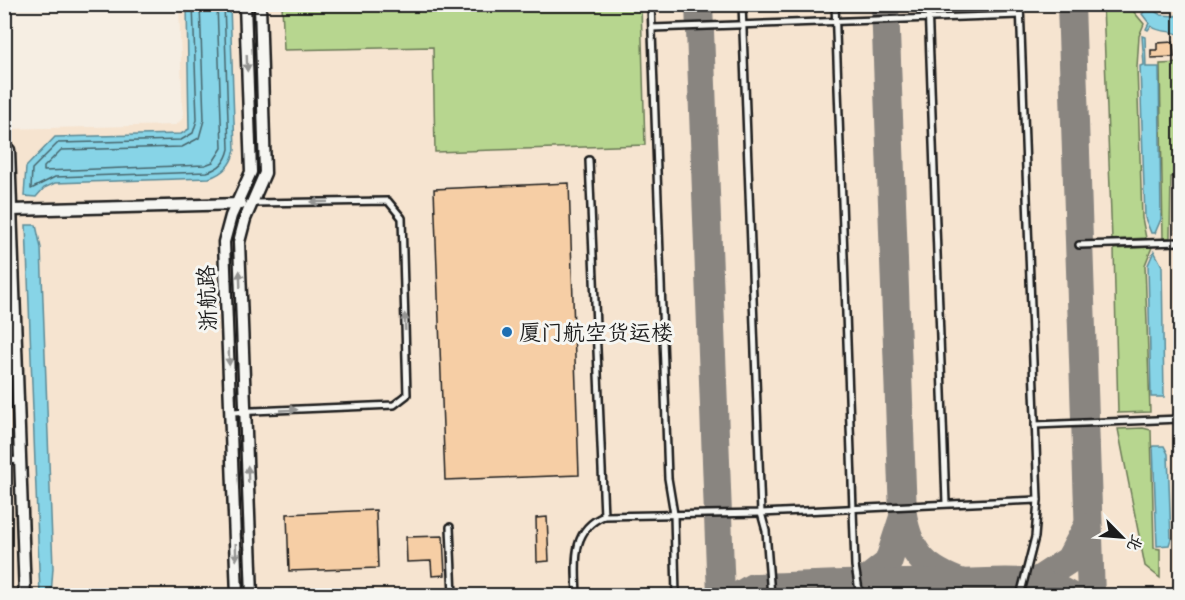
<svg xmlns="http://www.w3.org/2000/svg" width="1185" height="600" font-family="Itim,'LXGW WenKai TC',sans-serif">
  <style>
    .built { fill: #f6e4d0 }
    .green { fill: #b7d68f; stroke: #6a7956; stroke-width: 1.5 }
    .water { fill: #87d4e7; stroke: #5c8a96; stroke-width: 1.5 }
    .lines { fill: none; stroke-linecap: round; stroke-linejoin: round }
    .shore { stroke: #47666d; stroke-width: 1.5 }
    .taxiway { stroke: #898580; stroke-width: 28 }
    .building { fill: #f6cea5; stroke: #1c1c1c; stroke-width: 1.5 }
    .service-casing { stroke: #1c1c1c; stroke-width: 10 }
    .minor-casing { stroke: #1c1c1c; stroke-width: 15 }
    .service { stroke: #f6f6f2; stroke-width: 5 }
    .minor { stroke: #f6f6f2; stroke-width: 10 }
    .oneway { fill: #949492 }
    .poi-dot { fill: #1f6fb2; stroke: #f6f6f2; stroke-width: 2 }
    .labels { text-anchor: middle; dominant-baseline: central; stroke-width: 6; stroke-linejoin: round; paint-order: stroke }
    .street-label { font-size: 22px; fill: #1c1c1c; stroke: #f6f6f2 }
    .poi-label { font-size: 22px; fill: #1c1c1c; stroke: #f6f6f2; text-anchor: start }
  </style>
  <rect width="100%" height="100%" fill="#f6eee3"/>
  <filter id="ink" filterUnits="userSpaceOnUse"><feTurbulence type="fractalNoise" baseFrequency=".0167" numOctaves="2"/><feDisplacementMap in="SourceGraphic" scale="12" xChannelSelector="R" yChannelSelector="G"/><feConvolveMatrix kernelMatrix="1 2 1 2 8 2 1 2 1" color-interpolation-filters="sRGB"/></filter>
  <g filter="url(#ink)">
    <path class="built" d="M 179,5 L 1180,5 L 1180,595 L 5,595 L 4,129 L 176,125 L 183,118 Z"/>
    <g class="green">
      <path d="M 282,5 L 641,5 L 645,145 L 435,152 L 433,47 L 284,50 Z"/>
      <path d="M 1103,5 L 1128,5 L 1144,24 L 1139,36 L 1137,67 L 1142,218 L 1146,238 L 1112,240 Z"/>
      <path d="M 1180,63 L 1180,176 L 1171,177 L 1170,238 L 1163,238 L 1160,64 Z"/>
      <path d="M 1152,247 L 1145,265 L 1150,412 L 1118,413 L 1114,249 Z"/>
      <path d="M 1143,428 L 1151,430 L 1154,548 L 1160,549 L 1160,578 L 1145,566 L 1118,429 Z"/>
    </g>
    <g class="water">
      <path d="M 187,5 L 230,5 L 235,150 C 231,165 224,173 209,178 L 55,183 L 44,188 L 36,197 L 24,196 L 26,167 L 55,137 L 181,134 L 189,129 Z"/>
      <path d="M 1148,7 L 1161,15 L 1176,16 L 1180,10 L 1180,35 C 1170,29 1161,34 1151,26 L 1148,30 L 1146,29 L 1149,23 L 1142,14 Z"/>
      <path d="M 1142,36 L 1145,37 L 1146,67 L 1159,67 L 1161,219 L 1155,233 L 1151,233 L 1145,218 L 1140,66 L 1144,65 Z"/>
      <path d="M 26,225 L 36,225 L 41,248 L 53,568 L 51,595 L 40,595 Z"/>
      <path d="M 1154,251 L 1162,266 L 1164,397 L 1151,397 L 1148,265 Z"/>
      <path d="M 1153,446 L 1164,446 L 1168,454 L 1171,539 L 1169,545 L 1157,546 Z"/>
    </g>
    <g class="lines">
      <g class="shore">
        <path d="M 193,4 L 197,120 L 193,133 L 181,140 L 58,143 L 32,169 L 31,189 L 55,177 L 207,172 C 220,168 226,162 229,149 L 224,4"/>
        <path d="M 200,4 L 204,120 L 199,138 L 182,147 L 61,150 L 44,167 L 44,171 L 205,165 L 213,162 L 222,148 L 217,4"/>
      </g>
      <g class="taxiway">
        <path d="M 699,4 L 721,596"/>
        <path d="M 885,4 L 903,515 C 910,555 926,570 963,583"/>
        <path d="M 1071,4 L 1091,596"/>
        <path d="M 864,582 L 888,563 L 903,517"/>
        <path d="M 1034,583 L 1069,560 L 1087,527"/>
        <path d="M 738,596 L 753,587 C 820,585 887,582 954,583 C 994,583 1036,575 1071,596"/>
      </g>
    </g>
    <g class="building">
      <path d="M 1173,42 L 1174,57 L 1151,58 L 1151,50 L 1157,50 L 1157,43 Z"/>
      <path d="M 569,183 L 579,475 L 445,480 L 434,189 Z"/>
      <path d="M 376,510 L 378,568 L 289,571 L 287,514 Z"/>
      <path d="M 547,517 L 549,561 L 537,562 L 536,518 Z"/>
      <path d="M 443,536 L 445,575 L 432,576 L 431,561 L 407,562 L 406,537 Z"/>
    </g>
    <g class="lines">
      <defs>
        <g id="service">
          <path d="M 651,4 L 668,478 L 674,514 L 676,596"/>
          <path d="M 742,4 L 761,513 L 766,531 L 771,596"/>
          <path d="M 835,4 L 855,566 L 860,596"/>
          <path d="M 928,4 L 946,503"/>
          <path d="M 1020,4 L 1038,500 L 1035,537 L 1020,596"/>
          <path d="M 652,28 L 1020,15"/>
          <path d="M 589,160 L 604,516"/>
          <path d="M 1180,196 L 1180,229"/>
          <path d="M 1079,245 L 1180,242"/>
          <path d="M 231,412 L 394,405 L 407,395 L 402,218 L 388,201 L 253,203"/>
          <path d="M 1035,425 L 1180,419"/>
          <path d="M 4,461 L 20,460"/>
          <path d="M 450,527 L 453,596"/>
          <path d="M 577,596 C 576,564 570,530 604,516 L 761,513 L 1038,500"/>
        </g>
        <g id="minor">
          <path d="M 9,150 L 25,596"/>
          <path d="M 11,210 L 241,204"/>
          <path d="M 237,596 L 224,242 L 231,216 L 251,172 L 245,4"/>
          <path d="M 252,596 L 239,242 L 245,219 L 265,173 L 260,4"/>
        </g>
      </defs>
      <use href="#service" class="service-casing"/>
      <use href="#minor" class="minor-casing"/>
      <use href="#service" class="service"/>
      <use href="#minor" class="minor"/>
    </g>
    <defs><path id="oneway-solid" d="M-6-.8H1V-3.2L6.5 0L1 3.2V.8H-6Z" transform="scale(1.5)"/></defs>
    <g class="oneway">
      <use href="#oneway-solid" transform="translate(247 63) rotate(88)"/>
      <use href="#oneway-solid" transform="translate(319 202) rotate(179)"/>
      <use href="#oneway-solid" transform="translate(240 279) rotate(-92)"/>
      <use href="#oneway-solid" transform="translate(405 322) rotate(-92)"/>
      <use href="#oneway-solid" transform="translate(229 357) rotate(88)"/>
      <use href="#oneway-solid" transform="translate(289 410) rotate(-3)"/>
      <use href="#oneway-solid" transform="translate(248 474) rotate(-92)"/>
      <use href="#oneway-solid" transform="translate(236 552) rotate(88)"/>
    </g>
  </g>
  <circle class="poi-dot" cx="507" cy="332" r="6"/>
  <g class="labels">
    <g class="street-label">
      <text transform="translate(207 298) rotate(-92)">浙航路</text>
    </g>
    <g class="poi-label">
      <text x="519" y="332">厦门航空货运楼</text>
    </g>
  </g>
  <rect width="1185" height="600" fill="none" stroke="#f6f6f2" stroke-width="24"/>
  <rect x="12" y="12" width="1161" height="576" fill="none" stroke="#1c1c1c" stroke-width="2" filter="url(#ink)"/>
  <g transform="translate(1122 537) rotate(115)" stroke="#f6f6f2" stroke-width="4.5" paint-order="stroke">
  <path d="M0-4.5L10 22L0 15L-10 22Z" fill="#1c1c1c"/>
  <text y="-9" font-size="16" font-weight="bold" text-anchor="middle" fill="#1c1c1c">北</text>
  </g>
</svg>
